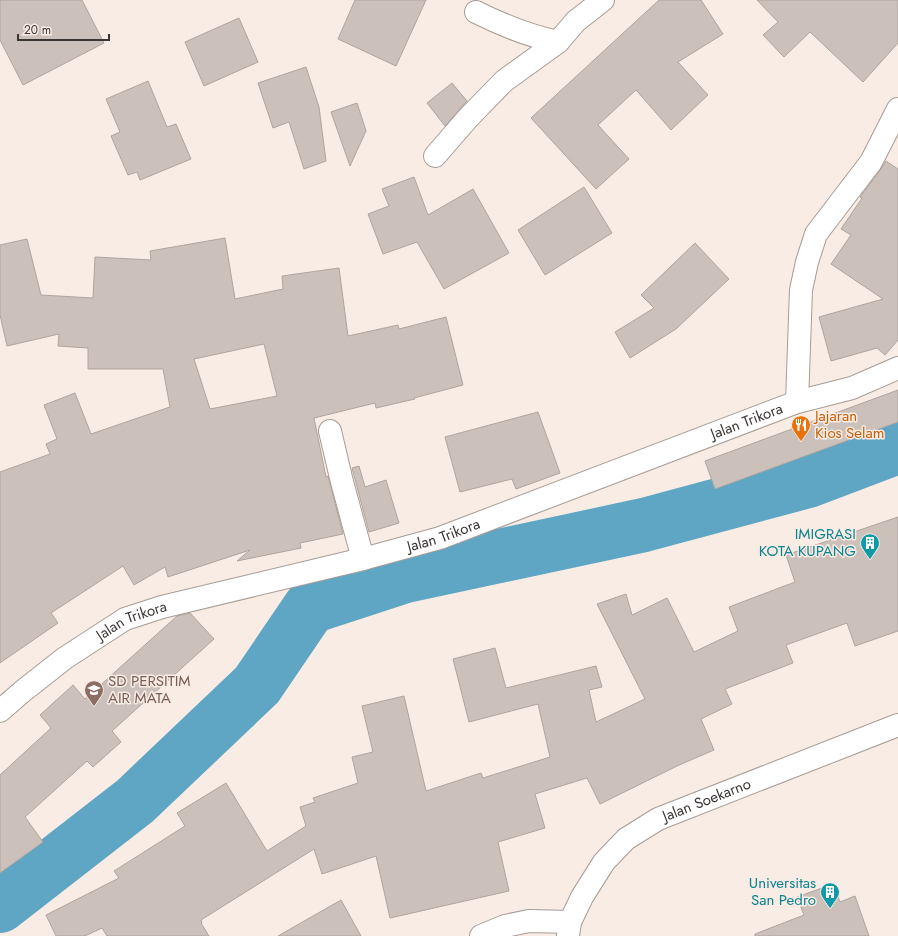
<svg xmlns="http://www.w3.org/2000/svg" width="898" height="936" font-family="Jost,sans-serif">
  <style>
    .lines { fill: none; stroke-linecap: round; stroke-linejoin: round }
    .river { stroke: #5ea6c4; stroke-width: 54 }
    .building { fill: #ccc0ba; stroke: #b0a49e; fill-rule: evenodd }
    .minor-casing { stroke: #a79c95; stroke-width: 24 }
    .trunk-casing { stroke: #a79c95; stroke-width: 24 }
    .minor { stroke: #fff; stroke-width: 22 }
    .trunk { stroke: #fff; stroke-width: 22 }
    .labels { text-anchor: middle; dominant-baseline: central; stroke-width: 3; stroke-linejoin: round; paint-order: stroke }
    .food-label { font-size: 15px; fill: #c56008; stroke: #f8ece5; text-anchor: start }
    .street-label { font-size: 15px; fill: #3a3533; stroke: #f8ece5 }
    .culture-label { font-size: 15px; fill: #0d838f; stroke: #f8ece5; text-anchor: end }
    .education-label { font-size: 15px; fill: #785e54; stroke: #f8ece5; text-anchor: start }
  </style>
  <rect width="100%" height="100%" fill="#f8ece5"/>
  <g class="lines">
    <path class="river" d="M 0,906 L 135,801 L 257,685 L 310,607 L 405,576 L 644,525 L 808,481 L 898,447"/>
  </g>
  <g class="building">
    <path d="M 0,0 L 82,0 L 104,43 L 23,85 L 0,40 Z"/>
    <path d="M 355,0 L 426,0 L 396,66 L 338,39 Z"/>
    <path d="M 659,0 L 701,0 L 723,34 L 678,62 L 708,95 L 671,130 L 636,90 L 598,125 L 629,159 L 596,189 L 531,118 Z"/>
    <path d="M 757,0 L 898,0 L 898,43 L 863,82 L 810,32 L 784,57 L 763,35 L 778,22 Z"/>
    <path d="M 239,18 L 258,62 L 204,86 L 185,42 Z"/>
    <path d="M 306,67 L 319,107 L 326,161 L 304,169 L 289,122 L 273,128 L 258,83 Z"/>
    <path d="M 148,81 L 167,127 L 176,124 L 191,159 L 140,180 L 137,172 L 128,175 L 111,136 L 120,132 L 106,99 Z"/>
    <path d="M 452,83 L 467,101 L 445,126 L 427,103 Z"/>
    <path d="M 357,103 L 366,131 L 350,166 L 331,112 Z"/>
    <path d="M 886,161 L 898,169 L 898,340 L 885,355 L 877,348 L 831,361 L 819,317 L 883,299 L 831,264 L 851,235 L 841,229 L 862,198 L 860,197 L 881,169 Z"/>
    <path d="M 414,177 L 428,215 L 473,189 L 509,253 L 444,289 L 417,242 L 383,254 L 368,214 L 389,206 L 382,189 Z"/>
    <path d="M 584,187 L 612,233 L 545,275 L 518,230 Z"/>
    <path d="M 225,238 L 235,299 L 283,289 L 282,276 L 339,268 L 348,336 L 398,325 L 399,329 L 446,317 L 463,385 L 414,398 L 415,399 L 376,408 L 375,403 L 314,418 L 326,477 L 328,476 L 343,534 L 300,543 L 301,548 L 237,561 L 250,550 L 168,577 L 165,567 L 134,585 L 123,566 L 51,613 L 58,623 L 0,663 L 0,472 L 50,454 L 46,444 L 57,439 L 44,405 L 75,393 L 91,434 L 170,407 L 163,369 L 88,369 L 88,348 L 58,346 L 59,334 L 7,346 L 0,315 L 0,245 L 27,239 L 41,295 L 93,298 L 95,257 L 151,260 L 150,251 ZM 264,344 L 277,396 L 210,409 L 194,359 Z"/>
    <path d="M 695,243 L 729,279 L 676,329 L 630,358 L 615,332 L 654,308 L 641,295 Z"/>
    <path d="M 898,390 L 898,422 L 715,489 L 705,461 Z"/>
    <path d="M 538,412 L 560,473 L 516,489 L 512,479 L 460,492 L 445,437 Z"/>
    <path d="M 359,466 L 365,487 L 386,480 L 399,523 L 369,532 L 352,468 Z"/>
    <path d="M 898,517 L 898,631 L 855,646 L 847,623 L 786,645 L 793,663 L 725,689 L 732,704 L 701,719 L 714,750 L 677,766 L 600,804 L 587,778 L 535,794 L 545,828 L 498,842 L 509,891 L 390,918 L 376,856 L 322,874 L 314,849 L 201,920 L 202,923 L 201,923 L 209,936 L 107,936 L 102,928 L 85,936 L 56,936 L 46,915 L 119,878 L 114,871 L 185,826 L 177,813 L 226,783 L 267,851 L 306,826 L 300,807 L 315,802 L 313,798 L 358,783 L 352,757 L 373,752 L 362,706 L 404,696 L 426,791 L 481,773 L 483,778 L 550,757 L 538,704 L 469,722 L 453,659 L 495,648 L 506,688 L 596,666 L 602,687 L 589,690 L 596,722 L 645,699 L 597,604 L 626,594 L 632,615 L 667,598 L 694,652 L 738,631 L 729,607 L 795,582 L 786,555 Z"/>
    <path d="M 190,613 L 214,639 L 112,731 L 121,742 L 93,767 L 87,761 L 25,817 L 43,842 L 0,873 L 0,775 L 51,728 L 40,715 L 73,685 L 85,699 L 177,616 Z"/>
    <path d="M 833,884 L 840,902 L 855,896 L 869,936 L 755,936 L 755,934 L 804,915 L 797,897 Z"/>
    <path d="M 341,900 L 361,936 L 278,936 Z"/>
  </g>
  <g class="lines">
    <defs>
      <g id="minor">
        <path d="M 476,12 C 502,25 529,36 558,42"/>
        <path d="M 435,156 L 468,118 L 504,81 L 558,42 L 576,21 L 603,0"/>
        <path d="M 797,402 L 801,290 L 807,262 L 816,234 L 871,162 L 898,109"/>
        <path d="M 330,431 L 342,482 L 363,559"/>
        <path id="s1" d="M 0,711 L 23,691 L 65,658 L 125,619 L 162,607 L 363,559 L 440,538 L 797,402 L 852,388 L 898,368"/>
        <path d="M 481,936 L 505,926 L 529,921 L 570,922"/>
      </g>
      <g id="trunk">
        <path id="s2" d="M 568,936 L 570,922 L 582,897 L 604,862 L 626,839 L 658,819 L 898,725"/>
      </g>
    </defs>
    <use href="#minor" class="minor-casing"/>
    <use href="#trunk" class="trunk-casing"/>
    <use href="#minor" class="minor"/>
    <use href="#trunk" class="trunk"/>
  </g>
  <defs>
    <symbol id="restaurant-pin" viewBox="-11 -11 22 30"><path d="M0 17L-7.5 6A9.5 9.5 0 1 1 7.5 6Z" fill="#e8710a" stroke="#f8ece5"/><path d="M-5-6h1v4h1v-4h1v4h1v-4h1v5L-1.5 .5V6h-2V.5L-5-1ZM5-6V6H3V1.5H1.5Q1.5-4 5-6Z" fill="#fff"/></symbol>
    <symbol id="building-pin" viewBox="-11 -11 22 30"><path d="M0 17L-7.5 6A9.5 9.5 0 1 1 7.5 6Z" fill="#0f9aa8" stroke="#f8ece5"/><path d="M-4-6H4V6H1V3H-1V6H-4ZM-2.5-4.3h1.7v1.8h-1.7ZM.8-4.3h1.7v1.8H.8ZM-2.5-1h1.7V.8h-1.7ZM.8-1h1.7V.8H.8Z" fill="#fff"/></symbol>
    <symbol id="school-pin" viewBox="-11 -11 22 30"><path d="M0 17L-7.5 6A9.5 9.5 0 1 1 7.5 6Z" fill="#8d6e63" stroke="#f8ece5"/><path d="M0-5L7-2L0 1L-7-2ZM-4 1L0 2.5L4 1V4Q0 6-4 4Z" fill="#fff"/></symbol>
  </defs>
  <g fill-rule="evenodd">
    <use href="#restaurant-pin" x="790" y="414" width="22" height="30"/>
    <use href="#building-pin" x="859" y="532" width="22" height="30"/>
    <use href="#school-pin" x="83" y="679" width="22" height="30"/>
    <use href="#building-pin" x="819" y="881" width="22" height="30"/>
  </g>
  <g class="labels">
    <g class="food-label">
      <text x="815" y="416">Jajaran<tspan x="815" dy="17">Kios Selam</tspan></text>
    </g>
    <g class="street-label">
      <text stroke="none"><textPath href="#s1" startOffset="809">Jalan Trikora</textPath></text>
      <text stroke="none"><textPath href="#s1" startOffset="485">Jalan Trikora</textPath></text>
      <text stroke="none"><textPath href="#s1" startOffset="161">Jalan Trikora</textPath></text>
      <text stroke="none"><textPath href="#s2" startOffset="205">Jalan Soekarno</textPath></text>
    </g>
    <g class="culture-label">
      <text x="856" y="534">IMIGRASI<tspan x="856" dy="17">KOTA KUPANG</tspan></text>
      <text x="816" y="883">Universitas<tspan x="816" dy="17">San Pedro</tspan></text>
    </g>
    <g class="education-label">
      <text x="108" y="681">SD PERSITIM<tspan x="108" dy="17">AIR MATA</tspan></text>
    </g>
  </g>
  <path d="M18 34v6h91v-6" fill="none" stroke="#3a3533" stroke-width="2"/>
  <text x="24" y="34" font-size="12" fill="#3a3533" stroke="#f8ece5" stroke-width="3" paint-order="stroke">20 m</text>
</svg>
